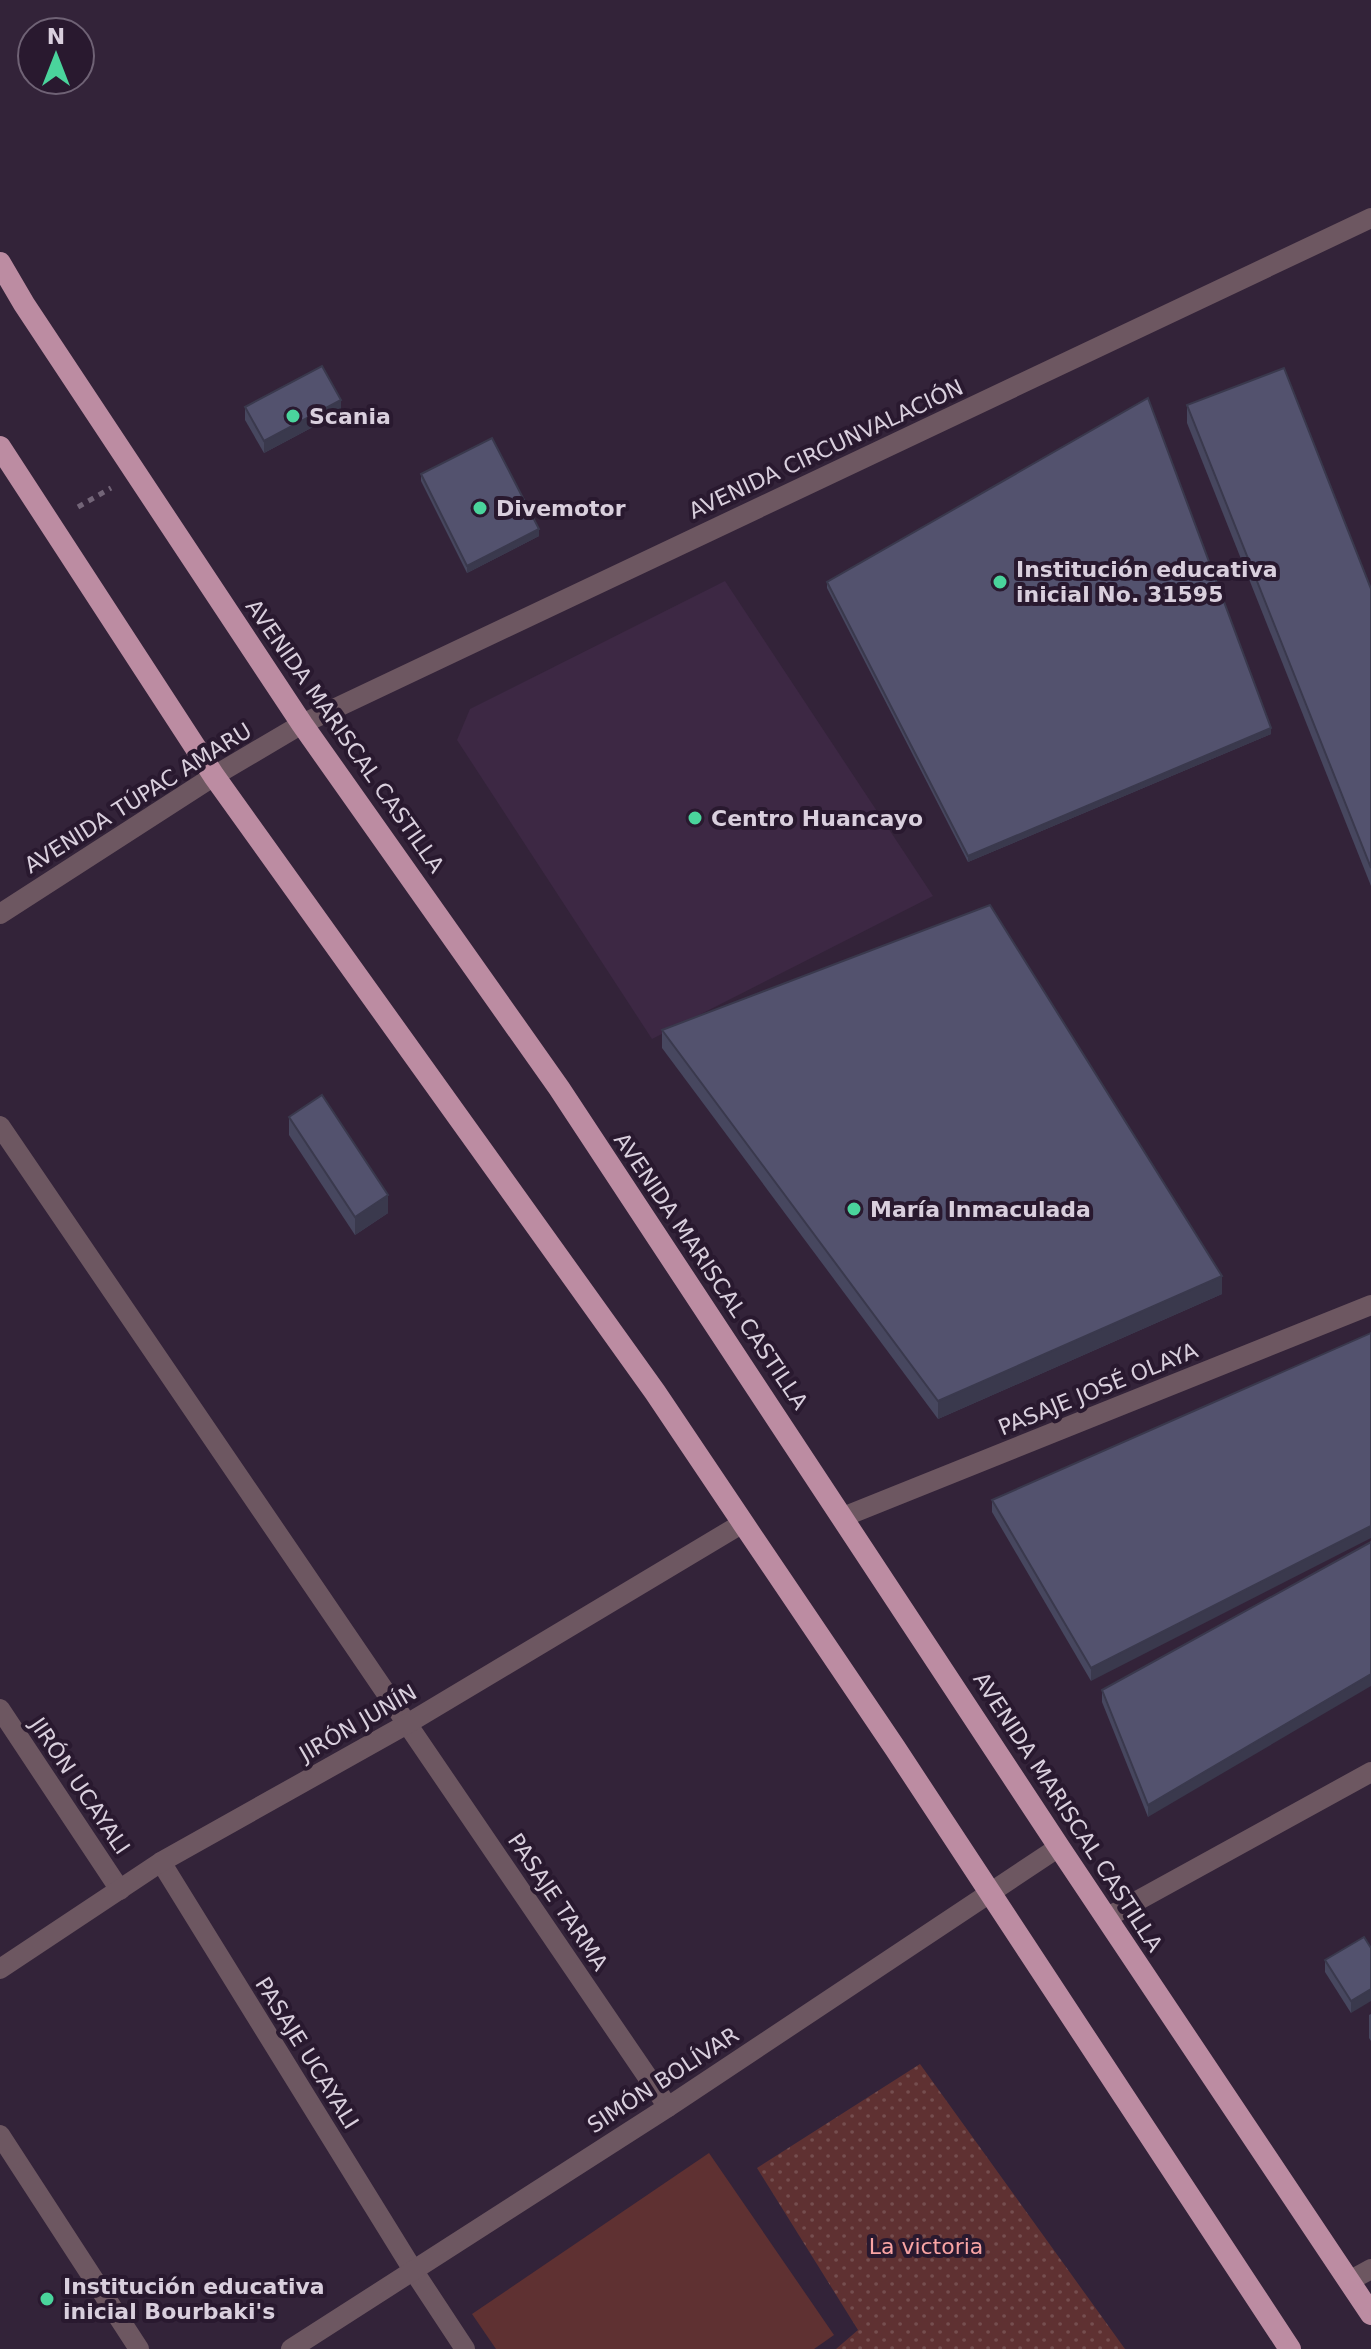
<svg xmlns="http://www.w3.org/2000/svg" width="1371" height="2349" font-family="'DejaVu Sans',sans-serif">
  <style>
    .built { fill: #3d2844 }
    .park { fill: url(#park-dots) }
    .garden { fill: #5f3132 }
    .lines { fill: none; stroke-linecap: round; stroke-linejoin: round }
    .path { stroke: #736578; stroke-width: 5; stroke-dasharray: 6 6; stroke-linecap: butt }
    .service { stroke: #6d5761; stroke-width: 20 }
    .minor { stroke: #6d5761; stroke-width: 20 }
    .tertiary { stroke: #6d5761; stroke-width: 20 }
    .trunk { stroke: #bc8ca2; stroke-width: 22 }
    .wall { fill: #47475f }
    .shaded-wall { fill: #3a394d }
    .building { fill: #53526e; stroke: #3a394d; stroke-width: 2 }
    .poi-dot { fill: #4ad49c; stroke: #29192f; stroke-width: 3 }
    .labels { text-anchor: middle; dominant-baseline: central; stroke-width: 8; stroke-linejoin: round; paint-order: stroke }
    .poi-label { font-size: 22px; font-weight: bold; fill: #d9cfdd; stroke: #29192f; text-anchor: start }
    .street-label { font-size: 22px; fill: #d9cfdd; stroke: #29192f }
    .park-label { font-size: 22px; fill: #f9a4a4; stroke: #29192f }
  </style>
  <defs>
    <pattern id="park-dots" width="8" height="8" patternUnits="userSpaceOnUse" patternTransform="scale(2)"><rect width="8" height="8" fill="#5f3132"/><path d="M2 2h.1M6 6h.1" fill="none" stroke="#754e4f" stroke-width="1.8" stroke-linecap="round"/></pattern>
  </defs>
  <rect width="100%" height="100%" fill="#332339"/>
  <path class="built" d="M 725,581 L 933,896 L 652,1039 L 457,740 L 470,709 Z"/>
  <path class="park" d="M 920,2064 L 1125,2349 L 836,2349 L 858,2330 L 757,2168 Z"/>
  <path class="garden" d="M 709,2153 L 834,2335 L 814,2349 L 496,2349 L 472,2314 Z"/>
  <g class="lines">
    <path class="path" d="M 78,507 L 111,488"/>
    <g class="service">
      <path d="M 161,1862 L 413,2270"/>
      <path d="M 0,2135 L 139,2349"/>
    </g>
    <g class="minor">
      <path d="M 214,776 L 302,724"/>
      <path d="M 0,1126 L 668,2107"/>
      <path d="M 843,1517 L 1371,1305"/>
      <path d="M 0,1709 L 120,1890"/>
      <path d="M 1106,1918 L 1371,1772"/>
      <path d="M 0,1969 L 161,1862 L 407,1724 L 743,1523"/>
      <path d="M 413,2270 L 465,2349"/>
      <path d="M 1349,2281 L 1371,2269"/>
      <path d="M 291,2349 L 668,2107 L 1059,1847"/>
    </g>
    <g class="tertiary">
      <path d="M 302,724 L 1371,218"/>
      <path d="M 0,914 L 214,776"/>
    </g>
    <g class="trunk">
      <path d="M 0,263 L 24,304 L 302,724 L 559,1088 L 1059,1847 L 1371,2314"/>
      <path d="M 0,447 L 214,776 L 655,1392 L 743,1523 L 895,1748 L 1290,2349"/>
    </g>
  </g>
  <g class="wall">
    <path d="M 1187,405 L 1371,589 L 1371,886 L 1187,423 Z"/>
    <path d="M 245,407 L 341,412 L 264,453 L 245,420 Z"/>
    <path d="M 421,474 L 539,536 L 467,573 L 421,481 Z"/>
    <path d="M 827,582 L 1271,734 L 968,862 L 827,588 Z"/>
    <path d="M 662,1030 L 1222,1294 L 938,1419 L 662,1048 Z"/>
    <path d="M 289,1117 L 388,1213 L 355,1235 L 289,1135 Z"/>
    <path d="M 1371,1333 L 1091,1681 L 992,1512 L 992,1500 Z"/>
    <path d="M 1371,1542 L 1148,1817 L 1102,1702 L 1102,1690 Z"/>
    <path d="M 1371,1948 L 1351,2013 L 1325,1972 L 1325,1960 Z"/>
    <path d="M 1371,2014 L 1371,2041 L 1369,2038 L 1369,2015 Z"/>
  </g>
  <g class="shaded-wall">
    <path d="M 341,400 L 341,412 L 264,453 L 264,441 Z"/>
    <path d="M 539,529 L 539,536 L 467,573 L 467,566 Z"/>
    <path d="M 1271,728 L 1271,734 L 968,862 L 968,856 Z"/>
    <path d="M 388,1195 L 388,1213 L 355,1235 L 355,1217 Z"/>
    <path d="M 1222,1276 L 1222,1294 L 938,1419 L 938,1401 Z"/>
    <path d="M 1371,1526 L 1371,1538 L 1091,1681 L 1091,1668 Z"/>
    <path d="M 1371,1674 L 1371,1686 L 1148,1817 L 1148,1805 Z"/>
    <path d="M 1371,1989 L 1371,2001 L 1351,2013 L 1351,2001 Z"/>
  </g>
  <g class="building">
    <path d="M 322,366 L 341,400 L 264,441 L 245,407 Z"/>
    <path d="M 1284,368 L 1371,589 L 1371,868 L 1187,405 Z"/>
    <path d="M 1148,398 L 1271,728 L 968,856 L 827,582 Z"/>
    <path d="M 492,438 L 539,529 L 467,566 L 421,474 Z"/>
    <path d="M 990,905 L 1222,1276 L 938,1401 L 662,1030 Z"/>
    <path d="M 322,1095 L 388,1195 L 355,1217 L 289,1117 Z"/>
    <path d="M 1371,1333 L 1371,1526 L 1091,1668 L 992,1500 Z"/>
    <path d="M 1371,1542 L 1371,1674 L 1148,1805 L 1102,1690 Z"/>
    <path d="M 1364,1937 L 1371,1948 L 1371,1989 L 1351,2001 L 1325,1960 Z"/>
  </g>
  <g class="poi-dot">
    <circle cx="293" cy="416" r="8"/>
    <circle cx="480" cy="508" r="8"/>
    <circle cx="1000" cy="582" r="8"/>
    <circle cx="695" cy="818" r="8"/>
    <circle cx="854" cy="1209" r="8"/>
    <circle cx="47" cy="2299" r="8"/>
  </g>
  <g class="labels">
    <g class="poi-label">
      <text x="309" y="416">Scania</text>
      <text x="496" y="508">Divemotor</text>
      <text x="1016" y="569">Institución educativa<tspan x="1016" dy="25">inicial No. 31595</tspan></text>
      <text x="711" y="818">Centro Huancayo</text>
      <text x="870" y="1209">María Inmaculada</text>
      <text x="63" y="2286">Institución educativa<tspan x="63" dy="25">inicial Bourbaki's</tspan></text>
    </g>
    <g class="street-label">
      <text transform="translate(826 449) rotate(-25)">AVENIDA CIRCUNVALACIÓN</text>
      <text transform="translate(345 736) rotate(55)">AVENIDA MARISCAL CASTILLA</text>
      <text transform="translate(138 798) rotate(-32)">AVENIDA TÚPAC AMARU</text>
      <text transform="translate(711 1271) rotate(56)">AVENIDA MARISCAL CASTILLA</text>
      <text transform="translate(1098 1389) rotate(-22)">PASAJE JOSÉ OLAYA</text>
      <text transform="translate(358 1723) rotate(-30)">JIRÓN JUNÍN</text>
      <text transform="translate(80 1786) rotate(56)">JIRÓN UCAYALI</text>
      <text transform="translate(1068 1812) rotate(57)">AVENIDA MARISCAL CASTILLA</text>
      <text transform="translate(558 1902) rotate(56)">PASAJE TARMA</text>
      <text transform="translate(307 2053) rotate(58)">PASAJE UCAYALI</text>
      <text transform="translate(663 2080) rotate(-33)">SIMÓN BOLÍVAR</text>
    </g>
    <g class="park-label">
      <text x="926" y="2246">La victoria</text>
    </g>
  </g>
  <g transform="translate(56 56)"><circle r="38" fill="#29192f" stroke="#6f6275" stroke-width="2"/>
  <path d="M0-6L14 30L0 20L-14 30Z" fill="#4ad49c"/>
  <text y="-12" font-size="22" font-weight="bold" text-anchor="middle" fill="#d9cfdd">N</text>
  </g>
</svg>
